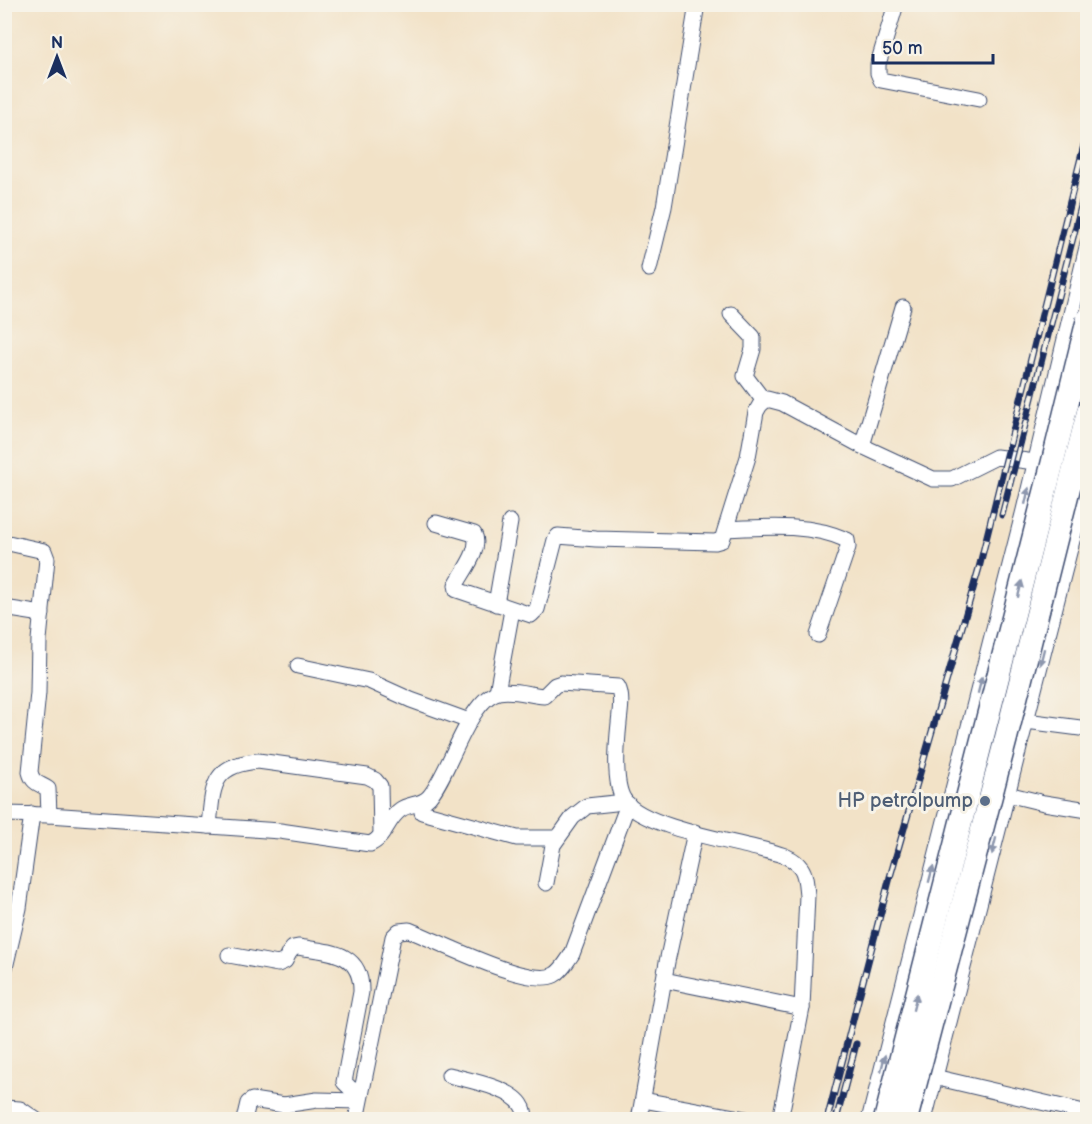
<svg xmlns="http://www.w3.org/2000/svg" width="1092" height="1124" font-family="'Balsamiq Sans',sans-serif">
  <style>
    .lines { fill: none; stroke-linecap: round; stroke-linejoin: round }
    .minor-casing { stroke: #3b4a6e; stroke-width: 17 }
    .minor { stroke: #fff; stroke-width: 15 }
    .rail-casing { stroke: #1b2f5e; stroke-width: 7 }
    .rail { stroke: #f7f3e8; stroke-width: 4.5; stroke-dasharray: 14; stroke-linecap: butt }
    .highway-bridge-casing { stroke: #3b4a6e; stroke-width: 25; stroke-linecap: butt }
    .highway-bridge { stroke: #fff; stroke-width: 22 }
    .oneway { fill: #8d97ae }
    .service-dot { fill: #5c6f8a; stroke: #f7f3e8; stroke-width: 2 }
    .labels { text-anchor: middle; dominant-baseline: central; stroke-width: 6; stroke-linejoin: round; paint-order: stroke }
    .service-label { font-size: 20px; fill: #4e5e75; stroke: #f7f3e8; text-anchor: end }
  </style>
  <rect width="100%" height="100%" fill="#f7f3e8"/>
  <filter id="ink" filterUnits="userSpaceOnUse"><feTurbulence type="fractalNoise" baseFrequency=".0167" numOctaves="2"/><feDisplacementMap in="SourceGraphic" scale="12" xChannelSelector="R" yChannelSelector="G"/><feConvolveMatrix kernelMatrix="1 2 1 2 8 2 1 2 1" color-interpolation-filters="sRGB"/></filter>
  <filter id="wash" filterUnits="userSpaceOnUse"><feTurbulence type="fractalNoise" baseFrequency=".008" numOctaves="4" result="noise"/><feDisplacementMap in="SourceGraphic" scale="24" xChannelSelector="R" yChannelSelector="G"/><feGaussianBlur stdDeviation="1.35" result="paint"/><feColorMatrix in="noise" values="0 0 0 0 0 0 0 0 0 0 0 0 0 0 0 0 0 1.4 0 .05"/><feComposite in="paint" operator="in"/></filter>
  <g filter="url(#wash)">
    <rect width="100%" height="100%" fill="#f2e2c7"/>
  </g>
  <g filter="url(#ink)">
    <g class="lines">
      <defs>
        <g id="minor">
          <path d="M 896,4 L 878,64 L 878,73 L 881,80 L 979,99"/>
          <path d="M 649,269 L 664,207 L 697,4"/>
          <path d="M 731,314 L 753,337 L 753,349 L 745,376 L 764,401"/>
          <path d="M 862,446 L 903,307"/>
          <path d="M 436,523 L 474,534 C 482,549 463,571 456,585 L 457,590 L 531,615 L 537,609 L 555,540 L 558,536 L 596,539 L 715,542 L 722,540 L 748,457 L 756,412 L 760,405 L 767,399 L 782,403 L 862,446 L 933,479 L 952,479 L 996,457 L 1035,462"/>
          <path d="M 726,529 C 765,527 810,523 847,540 L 848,547 L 818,635"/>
          <path d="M 4,542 L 44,551 L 47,559 L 39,640 L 38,693 L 30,772 C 33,784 39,783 48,789 L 49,815"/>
          <path d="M 496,604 L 510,522"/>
          <path d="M 4,608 L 42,614"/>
          <path d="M 298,666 L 369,681 L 411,700 L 469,721"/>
          <path d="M 497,692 L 512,610"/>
          <path d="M 1026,721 L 1088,729"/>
          <path d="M 1007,794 L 1044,803 L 1088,810"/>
          <path d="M 422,812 L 517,838 L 556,838"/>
          <path d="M 4,814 L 49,815 L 280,831 L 370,844 C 385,838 387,819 400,810 C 409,803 421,806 429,797 C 450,773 469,698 499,692 C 514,689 529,695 544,696 L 555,685 L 561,683 L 618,687 C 623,697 620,711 619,723 C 617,742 613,783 624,800 C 641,826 729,841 760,849 C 774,853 792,855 801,868 C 806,875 806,886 807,895 L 802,1008 L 780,1120"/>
          <path d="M 209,826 C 213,787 211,765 258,761 L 367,776 L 375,780 L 380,786 L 381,834"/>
          <path d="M 546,883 L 553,845 L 573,817 L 587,806 L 615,803 L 624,800"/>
          <path d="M 229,955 L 278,964 L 285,961 L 289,953 L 293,948 L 298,947 C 329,952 362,951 361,992 L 344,1082 L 351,1089 L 361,1092"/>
          <path d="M 4,972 L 19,908 L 32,814"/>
          <path d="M 664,980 L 802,1008"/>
          <path d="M 449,1075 C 467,1080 513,1088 522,1106 C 525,1110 525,1115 525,1120"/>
          <path d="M 934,1077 L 1088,1113"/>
          <path d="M 643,1100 L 751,1120"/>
          <path d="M 4,1108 L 20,1109 L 36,1120"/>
          <path d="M 244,1120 L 248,1103 L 252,1100 L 284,1105 L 317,1100 L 359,1101"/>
          <path d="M 356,1120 L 393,937 L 399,931 L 409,930 C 438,941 528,988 554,975 C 562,971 567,961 572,954 L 628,804"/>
          <path d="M 639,1120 L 667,962 L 695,832"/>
          <path d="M 869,1120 L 1024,510 L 1088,243"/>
          <path d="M 924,1120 L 1088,478"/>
        </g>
      </defs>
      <use href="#minor" class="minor-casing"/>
      <use href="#minor" class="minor"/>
      <defs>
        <g id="rail">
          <path d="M 1002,515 L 1088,179"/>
          <path d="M 827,1120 L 890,877 L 979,568 L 1088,129"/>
          <path d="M 836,1120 L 856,1044"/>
        </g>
      </defs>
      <use href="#rail" class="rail-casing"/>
      <use href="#rail" class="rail"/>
      <defs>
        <g id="highway-bridge">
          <path d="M 885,1120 L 1052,465 L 1088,319"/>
          <path d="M 906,1120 L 1006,738 L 1088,412"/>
        </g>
      </defs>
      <use href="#highway-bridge" class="highway-bridge-casing"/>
      <use href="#highway-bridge" class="highway-bridge"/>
    </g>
    <defs><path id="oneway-solid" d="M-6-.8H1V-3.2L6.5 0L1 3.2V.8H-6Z" transform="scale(1.5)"/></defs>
    <g class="oneway">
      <use href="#oneway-solid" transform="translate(1027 496) rotate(-77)"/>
      <use href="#oneway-solid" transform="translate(1020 589) rotate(-76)"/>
      <use href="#oneway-solid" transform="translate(1042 657) rotate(104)"/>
      <use href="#oneway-solid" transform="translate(980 685) rotate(-76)"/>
      <use href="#oneway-solid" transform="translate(994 846) rotate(104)"/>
      <use href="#oneway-solid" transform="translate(931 874) rotate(-75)"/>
      <use href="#oneway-solid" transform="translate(915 1002) rotate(-76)"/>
      <use href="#oneway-solid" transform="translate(883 1063) rotate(-76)"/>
    </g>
  </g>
  <circle class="service-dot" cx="985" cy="801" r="6"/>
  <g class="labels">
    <g class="service-label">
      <text x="973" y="801">HP petrolpump</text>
    </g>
  </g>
  <rect width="1092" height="1124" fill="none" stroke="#f7f3e8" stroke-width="24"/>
  <g transform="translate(57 57)" stroke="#f7f3e8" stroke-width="4.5" paint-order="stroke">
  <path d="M0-4.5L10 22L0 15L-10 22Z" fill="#1b2f5e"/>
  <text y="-9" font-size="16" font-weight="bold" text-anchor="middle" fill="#1b2f5e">N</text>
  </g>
  <path d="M873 54v9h120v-9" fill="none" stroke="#1b2f5e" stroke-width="3"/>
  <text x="882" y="54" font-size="18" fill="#1b2f5e" stroke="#f7f3e8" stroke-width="4.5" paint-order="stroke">50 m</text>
</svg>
